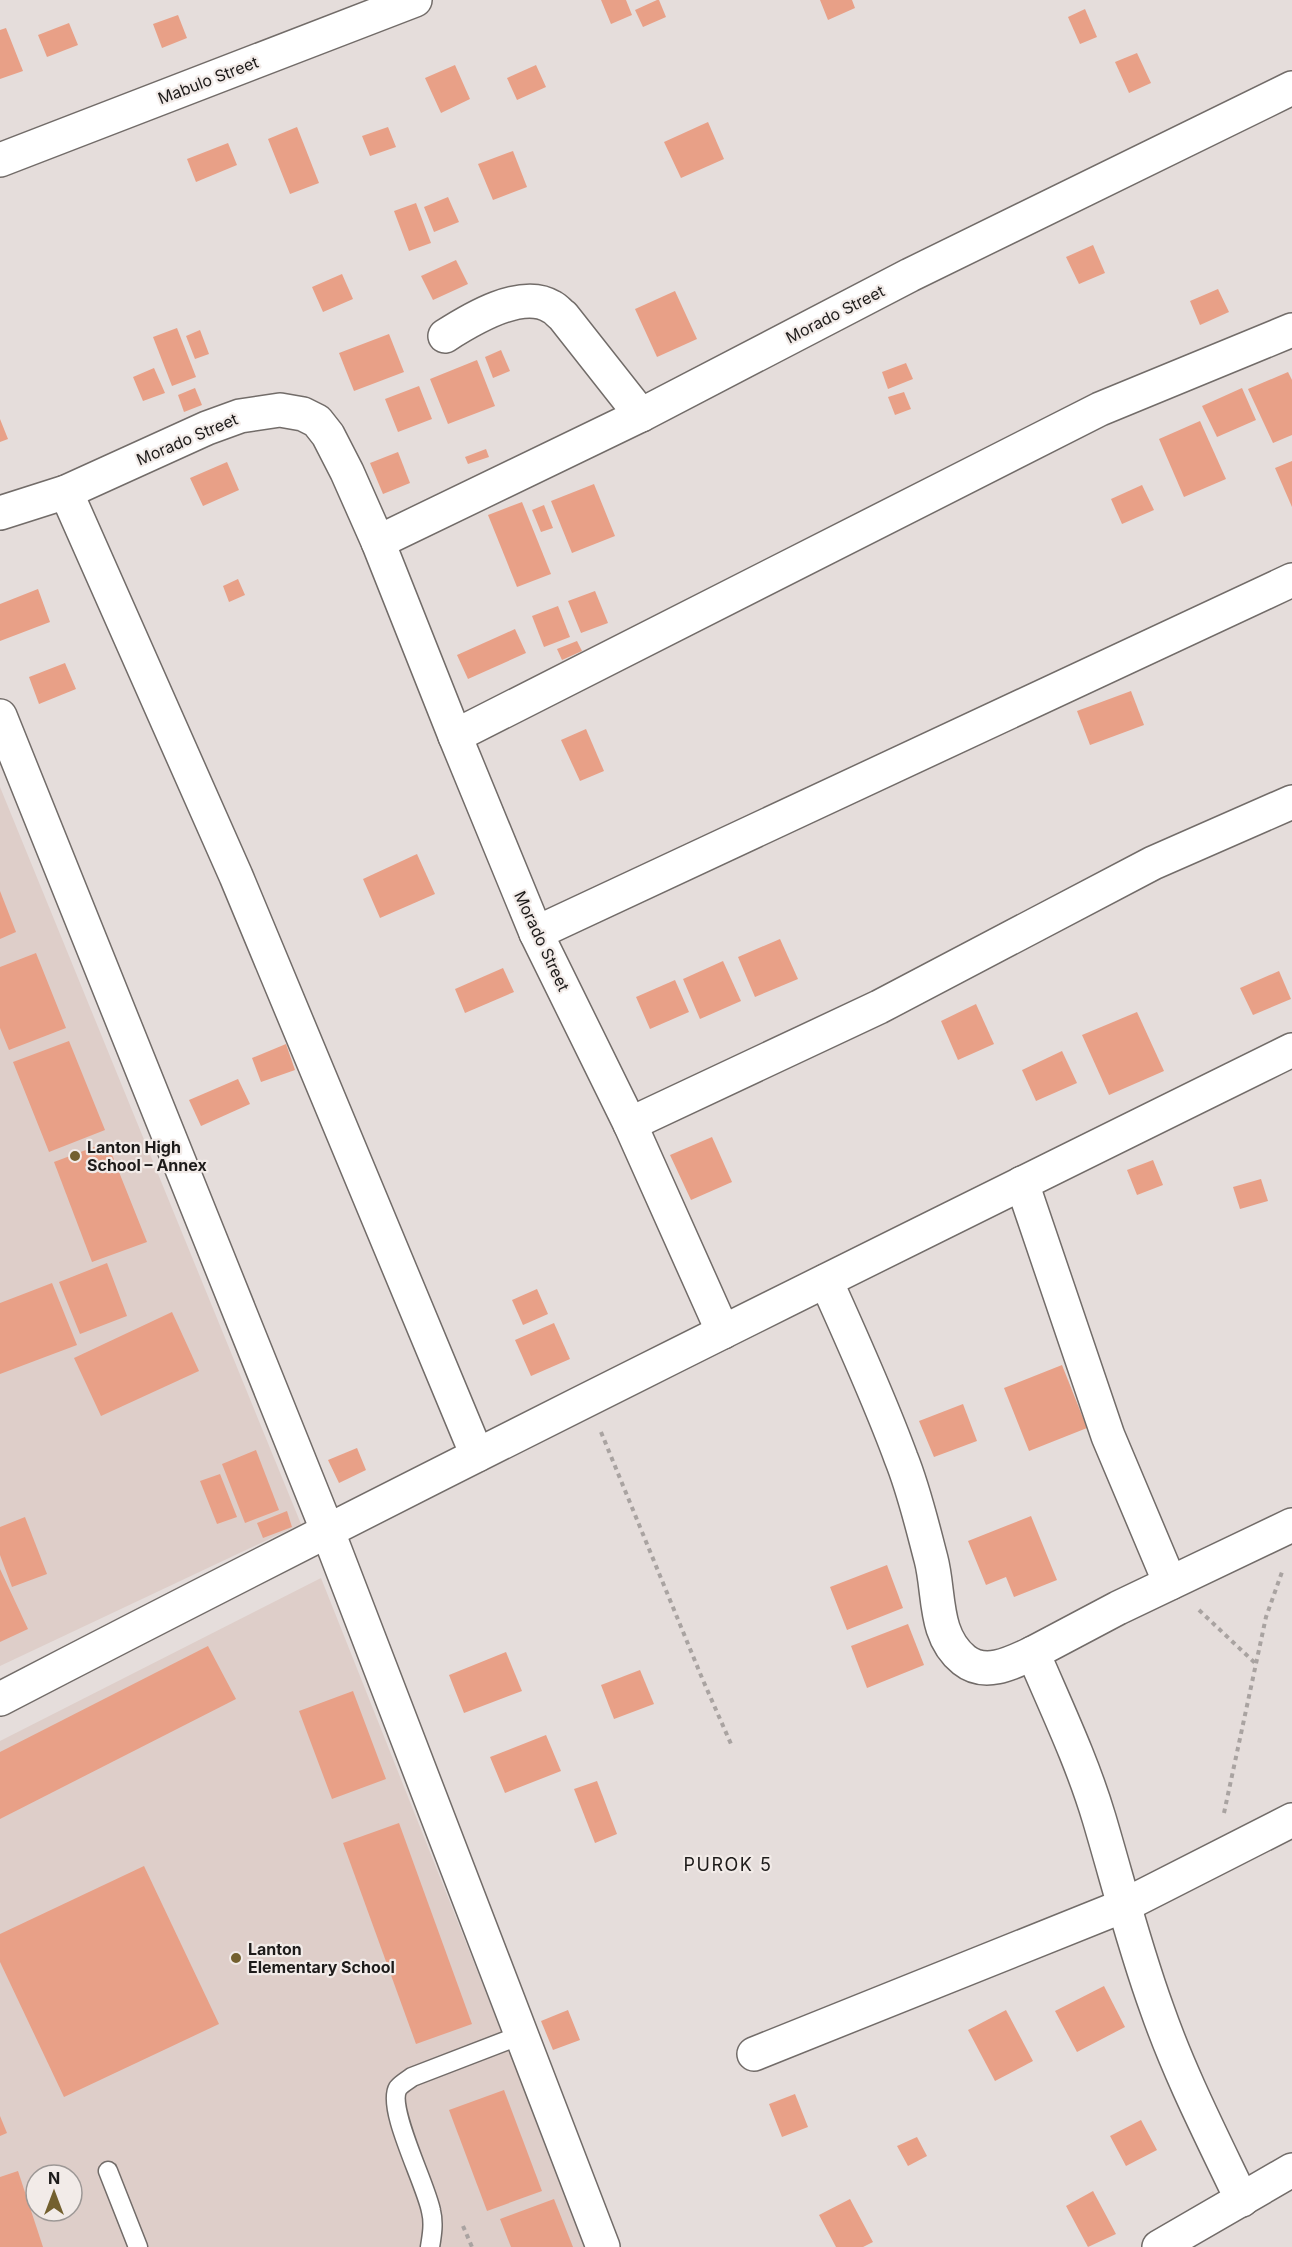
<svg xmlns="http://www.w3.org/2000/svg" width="1292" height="2247" font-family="Inter,sans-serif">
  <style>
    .built { fill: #decec9; fill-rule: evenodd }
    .building { fill: #e8a087 }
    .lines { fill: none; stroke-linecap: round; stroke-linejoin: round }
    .service-casing { stroke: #726c69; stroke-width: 21 }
    .minor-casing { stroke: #726c69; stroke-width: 36 }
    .path { stroke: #a9a3a1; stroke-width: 4; stroke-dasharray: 4.5 4.5; stroke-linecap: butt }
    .service { stroke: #fff; stroke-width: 18 }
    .minor { stroke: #fff; stroke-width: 33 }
    .poi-dot { fill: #73602f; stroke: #f2ebe8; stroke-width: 2 }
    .labels { text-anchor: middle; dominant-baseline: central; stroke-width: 4.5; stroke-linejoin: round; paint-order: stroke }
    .street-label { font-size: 16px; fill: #1d1b1a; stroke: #f2ebe8 }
    .poi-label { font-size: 16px; font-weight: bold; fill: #1d1b1a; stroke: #f2ebe8; text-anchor: start }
    .neighbourhood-label { font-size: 18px; letter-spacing: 1.5px; fill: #1d1b1a; stroke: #f2ebe8 }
  </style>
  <rect width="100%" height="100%" fill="#e5dddb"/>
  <g class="built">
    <path d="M 0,787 L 301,1524 L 0,1666 Z"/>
    <path d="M 321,1578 L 587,2247 L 0,2247 L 0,1741 ZM 36,2175 L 72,2175 L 72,2211 L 36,2211 Z"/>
  </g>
  <g class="building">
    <path d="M 601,0 L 626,0 L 632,15 L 611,24 Z"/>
    <path d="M 657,0 L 659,0 L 666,17 L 643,27 L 635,10 Z"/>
    <path d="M 820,0 L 852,0 L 855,8 L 828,20 Z"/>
    <path d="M 1085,9 L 1097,37 L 1080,44 L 1068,17 Z"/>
    <path d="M 178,15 L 187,38 L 162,48 L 153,24 Z"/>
    <path d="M 69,23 L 78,45 L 47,57 L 38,35 Z"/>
    <path d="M 6,28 L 23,71 L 0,79 L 0,30 Z"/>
    <path d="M 1137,53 L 1151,83 L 1129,93 L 1115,62 Z"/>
    <path d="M 455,65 L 470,99 L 441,113 L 425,78 Z"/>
    <path d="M 536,65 L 546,87 L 517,100 L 507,78 Z"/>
    <path d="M 708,122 L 724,159 L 681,178 L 664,142 Z"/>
    <path d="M 297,127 L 319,183 L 290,194 L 268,139 Z"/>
    <path d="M 388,127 L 396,147 L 370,156 L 362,136 Z"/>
    <path d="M 228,143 L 237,165 L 196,182 L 187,159 Z"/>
    <path d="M 513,151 L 527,187 L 493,200 L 478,164 Z"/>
    <path d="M 448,197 L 459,222 L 434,232 L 424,207 Z"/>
    <path d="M 416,203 L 431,243 L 409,251 L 394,211 Z"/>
    <path d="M 1093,245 L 1105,273 L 1079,284 L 1066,257 Z"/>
    <path d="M 456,260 L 468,284 L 433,300 L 421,276 Z"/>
    <path d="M 342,274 L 353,299 L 323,312 L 312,287 Z"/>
    <path d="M 1218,289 L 1229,312 L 1200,325 L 1190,301 Z"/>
    <path d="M 675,291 L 697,339 L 657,357 L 635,309 Z"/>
    <path d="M 177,328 L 196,377 L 172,386 L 153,337 Z"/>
    <path d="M 200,330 L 209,354 L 195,359 L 186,336 Z"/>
    <path d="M 389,334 L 404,372 L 354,391 L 339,353 Z"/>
    <path d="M 501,350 L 510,371 L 493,378 L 485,357 Z"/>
    <path d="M 477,360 L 495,406 L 448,424 L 430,379 Z"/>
    <path d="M 906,363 L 913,379 L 888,389 L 882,372 Z"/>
    <path d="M 154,368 L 165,393 L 143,401 L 133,377 Z"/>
    <path d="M 1288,372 L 1292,380 L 1292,435 L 1273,443 L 1248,389 Z"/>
    <path d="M 419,386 L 432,419 L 398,432 L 385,399 Z"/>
    <path d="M 195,388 L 202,405 L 184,412 L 178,395 Z"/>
    <path d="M 1242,388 L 1256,420 L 1217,437 L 1202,406 Z"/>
    <path d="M 904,392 L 911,409 L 895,415 L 888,397 Z"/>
    <path d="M 0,419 L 8,439 L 0,442 Z"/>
    <path d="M 1200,421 L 1226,479 L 1184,497 L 1159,439 Z"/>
    <path d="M 486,449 L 489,457 L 468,464 L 465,457 Z"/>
    <path d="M 398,452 L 410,483 L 383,494 L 370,463 Z"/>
    <path d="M 1292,461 L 1292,507 L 1275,468 Z"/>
    <path d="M 227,462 L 239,490 L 203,506 L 190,478 Z"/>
    <path d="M 594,484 L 615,536 L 572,553 L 551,501 Z"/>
    <path d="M 1142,485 L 1154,510 L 1122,524 L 1111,499 Z"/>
    <path d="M 522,502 L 551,574 L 517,587 L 488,515 Z"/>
    <path d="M 544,505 L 553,528 L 541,532 L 532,510 Z"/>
    <path d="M 238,579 L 245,595 L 229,602 L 223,586 Z"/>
    <path d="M 38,589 L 50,622 L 0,641 L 0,604 Z"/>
    <path d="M 595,591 L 608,623 L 581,633 L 568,601 Z"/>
    <path d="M 558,606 L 570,637 L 544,647 L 532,616 Z"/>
    <path d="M 515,629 L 526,653 L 468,679 L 457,655 Z"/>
    <path d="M 577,641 L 582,651 L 562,660 L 557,649 Z"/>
    <path d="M 65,663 L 76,689 L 39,704 L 29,677 Z"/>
    <path d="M 1131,691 L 1144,725 L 1090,745 L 1077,711 Z"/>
    <path d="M 586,729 L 604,771 L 580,781 L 561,740 Z"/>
    <path d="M 417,854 L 435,894 L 380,918 L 363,879 Z"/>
    <path d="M 0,891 L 16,932 L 0,939 Z"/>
    <path d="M 780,939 L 798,979 L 755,997 L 738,957 Z"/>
    <path d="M 36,953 L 66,1028 L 9,1050 L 0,1028 L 0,967 Z"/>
    <path d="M 723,961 L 741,1001 L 700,1019 L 683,979 Z"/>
    <path d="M 503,968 L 514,992 L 465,1013 L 455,989 Z"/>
    <path d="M 1279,971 L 1291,999 L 1253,1015 L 1240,988 Z"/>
    <path d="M 675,980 L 689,1012 L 650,1029 L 636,997 Z"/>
    <path d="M 976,1004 L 994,1044 L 958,1060 L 941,1021 Z"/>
    <path d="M 1137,1012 L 1164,1071 L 1109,1095 L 1082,1035 Z"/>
    <path d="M 69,1041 L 105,1130 L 49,1152 L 13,1062 Z"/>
    <path d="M 286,1044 L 295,1070 L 261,1082 L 252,1058 Z"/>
    <path d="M 1062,1051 L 1077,1083 L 1036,1101 L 1022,1070 Z"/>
    <path d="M 238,1079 L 250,1104 L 201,1126 L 189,1100 Z"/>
    <path d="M 712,1137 L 732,1182 L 691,1200 L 670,1155 Z"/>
    <path d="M 107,1142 L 147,1242 L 92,1262 L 54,1162 Z"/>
    <path d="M 1153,1160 L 1163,1185 L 1137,1195 L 1127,1170 Z"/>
    <path d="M 1261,1179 L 1268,1201 L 1240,1209 L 1233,1187 Z"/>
    <path d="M 107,1263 L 127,1316 L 80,1334 L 59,1282 Z"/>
    <path d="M 52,1283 L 77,1345 L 0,1374 L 0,1303 Z"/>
    <path d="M 537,1289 L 548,1314 L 523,1325 L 512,1300 Z"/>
    <path d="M 172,1312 L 199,1371 L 101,1416 L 74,1358 Z"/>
    <path d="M 554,1323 L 570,1359 L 531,1376 L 515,1340 Z"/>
    <path d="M 1062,1365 L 1087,1428 L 1029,1451 L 1004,1388 Z"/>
    <path d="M 963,1404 L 977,1441 L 934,1457 L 919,1421 Z"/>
    <path d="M 357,1448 L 366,1470 L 339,1483 L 328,1460 Z"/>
    <path d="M 256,1450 L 279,1510 L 245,1523 L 222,1464 Z"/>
    <path d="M 220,1474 L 237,1517 L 217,1524 L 200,1481 Z"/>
    <path d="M 287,1511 L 292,1527 L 263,1538 L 257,1523 Z"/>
    <path d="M 1031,1516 L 1057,1580 L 1014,1597 L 1006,1577 L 986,1585 L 968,1541 Z"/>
    <path d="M 25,1517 L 47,1574 L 12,1587 L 0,1555 L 0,1527 Z"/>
    <path d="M 887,1565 L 903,1608 L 847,1630 L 830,1587 Z"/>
    <path d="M 0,1569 L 28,1629 L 0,1642 Z"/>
    <path d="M 908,1624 L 924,1665 L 867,1688 L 851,1646 Z"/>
    <path d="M 208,1646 L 236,1699 L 0,1819 L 0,1752 Z"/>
    <path d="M 506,1652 L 522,1691 L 464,1713 L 449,1675 Z"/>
    <path d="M 640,1670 L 654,1704 L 614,1719 L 601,1685 Z"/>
    <path d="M 353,1691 L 386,1779 L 332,1799 L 299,1711 Z"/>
    <path d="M 546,1735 L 561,1771 L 505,1793 L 490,1757 Z"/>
    <path d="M 597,1781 L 617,1834 L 595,1843 L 574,1789 Z"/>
    <path d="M 399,1823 L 472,2024 L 416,2044 L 343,1843 Z"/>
    <path d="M 144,1866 L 219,2024 L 64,2097 L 0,1962 L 0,1934 Z"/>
    <path d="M 1104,1986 L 1125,2027 L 1077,2052 L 1055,2011 Z"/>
    <path d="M 568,2010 L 580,2040 L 553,2050 L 541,2021 Z"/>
    <path d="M 1006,2010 L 1033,2061 L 995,2081 L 968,2030 Z"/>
    <path d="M 504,2090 L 542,2191 L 487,2211 L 449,2110 Z"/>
    <path d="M 795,2094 L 808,2127 L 782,2137 L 769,2104 Z"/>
    <path d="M 0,2116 L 7,2133 L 0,2136 Z"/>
    <path d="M 1141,2120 L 1157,2150 L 1126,2166 L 1110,2136 Z"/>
    <path d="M 917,2137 L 927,2156 L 908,2166 L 897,2146 Z"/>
    <path d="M 18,2171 L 43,2247 L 0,2247 L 0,2177 Z"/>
    <path d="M 1093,2191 L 1116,2234 L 1088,2247 L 1066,2206 Z"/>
    <path d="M 554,2199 L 573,2247 L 511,2247 L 500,2219 Z"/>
    <path d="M 850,2199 L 873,2242 L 863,2247 L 836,2247 L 819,2215 Z"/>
  </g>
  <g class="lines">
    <defs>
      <g id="service">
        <path d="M 108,2171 L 138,2247"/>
        <path d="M 430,2247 C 432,2235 434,2223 431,2211 C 426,2184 386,2108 398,2088 C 401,2084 408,2080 412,2077 L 521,2035"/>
      </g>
      <g id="minor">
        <path d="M 0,160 L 415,0"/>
        <path d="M 445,336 C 470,320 522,288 552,307 C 556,309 559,313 563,316 L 641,415"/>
        <path d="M 66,492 L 236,876 L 477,1455"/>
        <path d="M 0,513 L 66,492 L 207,428 L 240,416 L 280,410 L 303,414 L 317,421 L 328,435 L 347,472 L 378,542 L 455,736 L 536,933 L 630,1124 L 723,1332"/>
        <path d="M 378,542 L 641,415 L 910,275 L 1292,88"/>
        <path d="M 0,716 L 328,1532 L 603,2247"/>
        <path d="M 455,736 L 1100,409 L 1292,330"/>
        <path d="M 536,933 L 1292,580"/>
        <path d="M 630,1124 L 879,1007 L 1153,863 L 1292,802"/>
        <path d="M 1022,1183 L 1108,1436 L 1170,1583"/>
        <path d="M 826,1281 C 852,1339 879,1398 901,1458 C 914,1490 922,1525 931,1559 C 940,1593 933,1635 964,1660 C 985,1677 1012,1663 1033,1653"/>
        <path d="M 0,1699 C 428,1477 860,1263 1292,1050"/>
        <path d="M 754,2054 L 1123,1906 L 1292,1820"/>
        <path d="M 1242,2200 C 1212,2137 1180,2075 1157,2009 C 1134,1946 1118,1882 1099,1818 C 1082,1761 1056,1707 1033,1653 L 1118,1608 L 1292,1525"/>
        <path d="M 1159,2247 L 1292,2170"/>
      </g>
    </defs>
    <use href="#service" class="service-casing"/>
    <use href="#minor" class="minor-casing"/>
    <g class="path">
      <path d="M 601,1432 L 702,1678 L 731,1744"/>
      <path d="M 1199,1610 L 1255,1663"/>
      <path d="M 1224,1813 L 1266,1617 L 1282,1572"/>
      <path d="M 463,2226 L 472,2247"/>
    </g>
    <use href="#service" class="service"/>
    <use href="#minor" class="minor"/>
  </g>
  <g class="poi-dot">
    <circle cx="75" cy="1156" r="6"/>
    <circle cx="236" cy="1958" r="6"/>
  </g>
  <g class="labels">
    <g class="street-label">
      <text transform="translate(208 80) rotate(-21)">Mabulo Street</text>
      <text transform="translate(835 314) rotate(-27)">Morado Street</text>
      <text transform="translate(187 439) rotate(-23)">Morado Street</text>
      <text transform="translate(542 941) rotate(65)">Morado Street</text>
    </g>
    <g class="poi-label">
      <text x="87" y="1147">Lanton High<tspan x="87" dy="18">School – Annex</tspan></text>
      <text x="248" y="1949">Lanton<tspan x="248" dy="18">Elementary School</tspan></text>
    </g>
    <g class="neighbourhood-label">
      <text x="728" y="1864">PUROK 5</text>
    </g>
  </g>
  <g transform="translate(54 2193)"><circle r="28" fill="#f2ebe8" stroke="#9d9896" stroke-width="1.5"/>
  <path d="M0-4.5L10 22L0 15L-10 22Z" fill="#73602f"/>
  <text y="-9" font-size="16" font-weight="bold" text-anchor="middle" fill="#1d1b1a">N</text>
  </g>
</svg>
